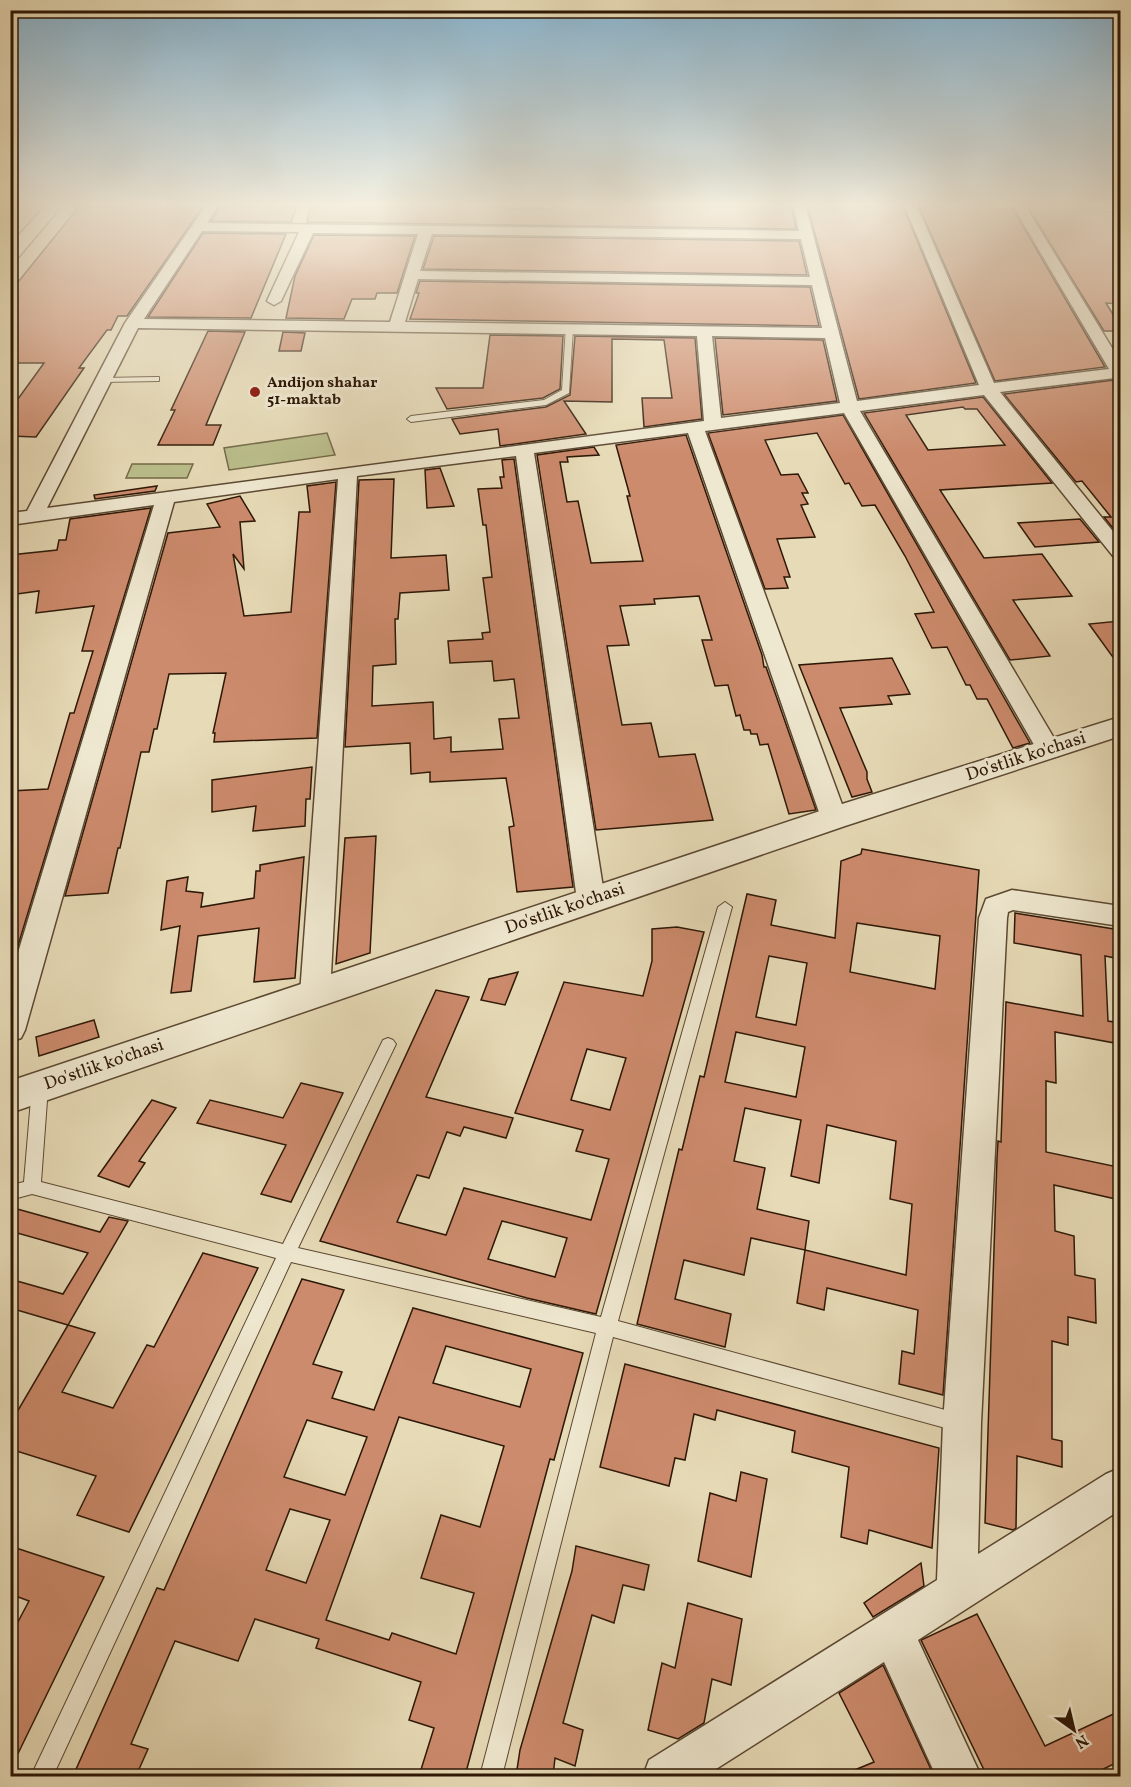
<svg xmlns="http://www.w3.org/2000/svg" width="1131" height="1787" font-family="Vollkorn,serif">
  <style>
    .green { fill: #babe8b; stroke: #746a48; stroke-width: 1.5 }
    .building { fill: #cd8b6d; stroke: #2d1706; stroke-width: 1.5; fill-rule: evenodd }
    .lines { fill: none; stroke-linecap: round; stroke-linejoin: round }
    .service-casing { stroke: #5c4832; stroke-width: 2 }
    .minor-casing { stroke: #5c4832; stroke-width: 3 }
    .tertiary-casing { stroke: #5c4832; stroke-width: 3 }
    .service { fill: #efe8d0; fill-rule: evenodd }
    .minor { fill: #efe8d0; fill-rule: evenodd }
    .tertiary { fill: #efe8d0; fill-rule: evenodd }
    .poi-dot { fill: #8f2418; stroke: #efe8d0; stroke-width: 2 }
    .labels { text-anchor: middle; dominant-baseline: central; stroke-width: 6; stroke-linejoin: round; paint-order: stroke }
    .far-poi-label { font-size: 15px; font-weight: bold; fill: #2d1706; stroke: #efe8d0; text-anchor: start }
    .street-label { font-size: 18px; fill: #2d1706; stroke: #efe8d0 }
  </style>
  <rect width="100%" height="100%" fill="#e7dbb7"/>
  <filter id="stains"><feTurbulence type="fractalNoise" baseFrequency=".00333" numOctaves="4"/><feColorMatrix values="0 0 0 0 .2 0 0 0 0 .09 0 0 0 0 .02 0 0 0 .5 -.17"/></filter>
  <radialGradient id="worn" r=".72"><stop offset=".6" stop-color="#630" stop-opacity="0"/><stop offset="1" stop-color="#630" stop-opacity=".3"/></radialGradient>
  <g class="green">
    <path d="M 327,433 L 335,455 L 229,470 L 224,448 Z"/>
    <path d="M 132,464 L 193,464 L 187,478 L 126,478 Z"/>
  </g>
  <g class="building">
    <path d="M 81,204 L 204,205 L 127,316 L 118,316 L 111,330 L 107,330 L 79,368 L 84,368 L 36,437 L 10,436 L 10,410 L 44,363 L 10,363 L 10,292 Z"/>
    <path d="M 246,204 L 298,204 L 291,222 L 211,221 L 221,205 Z"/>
    <path d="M 311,204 L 397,207 L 399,204 L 491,204 L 491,206 L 505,206 L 504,209 L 551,209 L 557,204 L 791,204 L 796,229 L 307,222 Z"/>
    <path d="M 807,204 L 902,204 L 976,383 L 859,399 Z"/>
    <path d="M 918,204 L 1000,206 L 1000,204 L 1010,204 L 1105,367 L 995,381 Z"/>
    <path d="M 1026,204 L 1097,204 L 1103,212 L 1120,212 L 1120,304 L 1106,303 L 1120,326 L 1120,331 L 1104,331 Z"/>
    <path d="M 203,233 L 286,234 L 251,318 L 148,317 Z"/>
    <path d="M 314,235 L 415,236 L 397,293 L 377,293 L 375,299 L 352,299 L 344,319 L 286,318 L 295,276 Z"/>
    <path d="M 434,236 L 799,241 L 807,275 L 423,269 Z"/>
    <path d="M 420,281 L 810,287 L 819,326 L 410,319 L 419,293 L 416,293 Z"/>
    <path d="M 208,331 L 245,332 L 206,425 L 221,425 L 213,445 L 158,445 L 175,410 L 171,410 Z"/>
    <path d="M 283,332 L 305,333 L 301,351 L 279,351 Z"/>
    <path d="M 490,335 L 563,336 L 560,389 L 543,398 L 447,409 L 436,388 L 483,388 Z"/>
    <path d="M 575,336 L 695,338 L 702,419 L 644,427 L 642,398 L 672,398 L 664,340 L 612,339 L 612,402 L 564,401 L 586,434 L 500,446 L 498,429 L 460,434 L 452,419 L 546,407 L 570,395 Z"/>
    <path d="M 715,338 L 823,340 L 837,401 L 723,415 Z"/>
    <path d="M 1114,380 L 1120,381 L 1120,537 L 1104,517 L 1111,517 L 1082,481 L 1076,482 L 1004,394 Z"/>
    <path d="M 983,397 L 1052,483 L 940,490 L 984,558 L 1042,554 L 1072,596 L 1013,600 L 1050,656 L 1010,660 L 864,413 ZM 963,407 L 965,409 L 977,409 L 1005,445 L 928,450 L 906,415 Z"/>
    <path d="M 843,415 L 1030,743 L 1013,748 L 987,699 L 977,699 L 970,685 L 966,685 L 947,647 L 932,648 L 915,614 L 934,612 L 905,556 L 875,505 L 862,506 L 849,483 L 845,484 L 817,433 L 765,440 L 781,475 L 798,474 L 808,493 L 802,493 L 808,504 L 801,505 L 815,537 L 777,539 L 790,577 L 784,577 L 788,588 L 765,589 L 708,433 Z"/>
    <path d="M 686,435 L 762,655 L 764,667 L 766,667 L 816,810 L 789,814 L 768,744 L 760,745 L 757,734 L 751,734 L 750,730 L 744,730 L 740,715 L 736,716 L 728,685 L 715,686 L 702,640 L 712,640 L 699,596 L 654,599 L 655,604 L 620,606 L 629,645 L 607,646 L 622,725 L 651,723 L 659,757 L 695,754 L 713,820 L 596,830 L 537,455 L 594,447 L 599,455 L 567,457 L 568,462 L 560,462 L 567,502 L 578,501 L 591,563 L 643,561 L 627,496 L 630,496 L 616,445 Z"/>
    <path d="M 514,459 L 573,887 L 517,892 L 509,827 L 514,826 L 506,778 L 430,782 L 430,772 L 411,774 L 410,743 L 345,747 L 359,480 L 394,479 L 391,558 L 446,555 L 449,590 L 400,593 L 398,619 L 395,619 L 396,664 L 373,666 L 372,706 L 433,702 L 434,739 L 451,737 L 451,752 L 503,749 L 499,719 L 519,718 L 514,679 L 494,681 L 492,661 L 450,663 L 448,641 L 483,639 L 482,633 L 490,632 L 483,578 L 492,577 L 486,525 L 483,525 L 478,489 L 502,488 L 500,477 L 504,477 L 502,460 Z"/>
    <path d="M 440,468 L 454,506 L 427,508 L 425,470 Z"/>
    <path d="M 336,482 L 317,738 L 214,742 L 215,733 L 213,733 L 226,673 L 169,674 L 157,729 L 154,729 L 149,752 L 141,752 L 120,848 L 118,848 L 108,893 L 65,896 L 168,533 L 220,527 L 207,504 L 240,496 L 255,521 L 240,522 L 244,569 L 233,554 L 244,616 L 291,612 L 299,512 L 310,512 L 307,486 Z"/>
    <path d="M 157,486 L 155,491 L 95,499 L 94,495 Z"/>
    <path d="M 151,508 L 13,962 L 10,961 L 10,791 L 48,789 L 70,713 L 74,713 L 93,651 L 82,651 L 94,606 L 36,613 L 39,591 L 10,595 L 10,555 L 57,550 L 59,540 L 66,540 L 70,519 Z"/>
    <path d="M 1080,519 L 1099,542 L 1035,547 L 1018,523 Z"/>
    <path d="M 1120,621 L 1120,667 L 1089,624 Z"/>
    <path d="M 892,658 L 910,694 L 888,696 L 892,704 L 840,708 L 867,772 L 867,779 L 872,792 L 852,797 L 799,665 Z"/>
    <path d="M 312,767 L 310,799 L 306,799 L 305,826 L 253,831 L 256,806 L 212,812 L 212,780 Z"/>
    <path d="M 376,836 L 370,953 L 336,964 L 345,838 Z"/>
    <path d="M 862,849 L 979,870 L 943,1395 L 899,1384 L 902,1351 L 914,1354 L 918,1310 L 827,1288 L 824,1310 L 797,1303 L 805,1250 L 751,1238 L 744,1275 L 684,1260 L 675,1299 L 731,1314 L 725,1347 L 637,1324 L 679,1149 L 682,1150 L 700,1076 L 704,1077 L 747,894 L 776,900 L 771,925 L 835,938 L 841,861 L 861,854 ZM 857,923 L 940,936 L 935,989 L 850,972 ZM 769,956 L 807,963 L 796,1025 L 756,1017 ZM 736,1032 L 805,1047 L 796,1097 L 725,1082 ZM 745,1108 L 801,1120 L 791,1176 L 819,1183 L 827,1125 L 896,1141 L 890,1199 L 912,1204 L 906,1275 L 805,1250 L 809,1221 L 757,1209 L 765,1168 L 734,1161 Z"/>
    <path d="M 304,857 L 295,978 L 254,982 L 259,928 L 198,936 L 191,991 L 171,993 L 180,926 L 161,930 L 167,881 L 188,877 L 186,891 L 203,893 L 201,907 L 254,898 L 256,871 L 260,871 L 260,865 Z"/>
    <path d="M 1015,913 L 1120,930 L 1120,959 L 1105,956 L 1108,1021 L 1120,1023 L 1120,1044 L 1055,1032 L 1056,1083 L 1046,1081 L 1046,1152 L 1118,1167 L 1120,1200 L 1054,1185 L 1055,1231 L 1074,1236 L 1075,1275 L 1095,1279 L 1096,1323 L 1068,1317 L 1068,1345 L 1052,1341 L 1052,1439 L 1062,1441 L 1062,1467 L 1017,1456 L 1016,1528 L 1013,1530 L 985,1523 L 997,1158 L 998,1141 L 1001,1142 L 1006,1002 L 1083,1016 L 1081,955 L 1014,943 Z"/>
    <path d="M 677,927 L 704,932 L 596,1314 L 527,1298 L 320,1241 L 436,990 L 469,997 L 426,1097 L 513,1118 L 506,1138 L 464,1127 L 460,1136 L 447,1132 L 429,1178 L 417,1175 L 397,1222 L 446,1235 L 464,1188 L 591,1220 L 609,1159 L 576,1151 L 583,1130 L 515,1113 L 564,982 L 643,996 L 652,961 L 652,929 ZM 587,1049 L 626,1058 L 610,1110 L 571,1100 ZM 502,1221 L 567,1238 L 555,1277 L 488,1259 Z"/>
    <path d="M 518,972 L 505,1005 L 481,1000 L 489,979 Z"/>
    <path d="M 94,1020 L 99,1037 L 39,1056 L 36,1037 Z"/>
    <path d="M 301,1083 L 343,1093 L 291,1202 L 261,1194 L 286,1145 L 197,1123 L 210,1100 L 283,1118 Z"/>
    <path d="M 152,1100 L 176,1108 L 139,1161 L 145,1163 L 129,1187 L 98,1176 Z"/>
    <path d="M 10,1207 L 100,1232 L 109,1217 L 128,1221 L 68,1325 L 10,1308 L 10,1279 L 63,1294 L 88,1253 L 10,1231 Z"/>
    <path d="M 203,1253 L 258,1268 L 129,1532 L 77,1515 L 96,1476 L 10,1449 L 10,1424 L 68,1325 L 95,1333 L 62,1392 L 113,1408 L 147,1345 L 154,1347 Z"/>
    <path d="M 302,1279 L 344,1290 L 313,1364 L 342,1372 L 332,1398 L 374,1410 L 413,1308 L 583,1353 L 554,1460 L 550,1459 L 465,1776 L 419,1776 L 434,1728 L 409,1720 L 421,1682 L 316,1648 L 319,1639 L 255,1619 L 238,1661 L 175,1641 L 131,1744 L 148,1749 L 136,1776 L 73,1776 L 157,1588 L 164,1590 ZM 446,1346 L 531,1369 L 520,1407 L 433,1383 ZM 399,1417 L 504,1446 L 480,1527 L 441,1515 L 421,1578 L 474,1593 L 456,1654 L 392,1633 L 389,1640 L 326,1620 ZM 307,1420 L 367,1437 L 345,1495 L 284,1477 ZM 290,1509 L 330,1520 L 306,1583 L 266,1570 Z"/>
    <path d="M 625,1364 L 939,1448 L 932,1548 L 869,1530 L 867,1544 L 841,1537 L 849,1467 L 792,1452 L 795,1431 L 717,1410 L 715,1420 L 694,1414 L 685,1460 L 675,1458 L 669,1486 L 600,1467 Z"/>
    <path d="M 741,1472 L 767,1479 L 751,1577 L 698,1561 L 710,1493 L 736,1501 Z"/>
    <path d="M 10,1546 L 104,1577 L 10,1770 L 10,1637 L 29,1601 L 10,1594 Z"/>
    <path d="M 576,1546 L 649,1565 L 644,1590 L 623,1585 L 614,1623 L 592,1615 L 563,1723 L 583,1730 L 575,1766 L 555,1758 L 553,1776 L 516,1776 L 520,1750 L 572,1571 Z"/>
    <path d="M 921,1563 L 924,1586 L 873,1617 L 864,1603 Z"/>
    <path d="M 688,1603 L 742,1619 L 731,1685 L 712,1679 L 704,1723 L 678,1739 L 648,1730 L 662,1663 L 675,1668 Z"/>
    <path d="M 977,1614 L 1045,1746 L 1120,1711 L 1120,1761 L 1089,1776 L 987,1776 L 921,1640 Z"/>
    <path d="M 883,1665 L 934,1776 L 840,1776 L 874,1762 L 839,1693 Z"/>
  </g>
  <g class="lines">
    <defs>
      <g id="service">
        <path d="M 566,326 L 573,328 L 569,393 L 546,405 L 411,422 L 407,419 L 411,416 L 544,400 L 562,390 Z"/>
        <path d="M 156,377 L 159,377 L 159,381 L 104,382 L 100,380 L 104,378 Z"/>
        <path d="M 725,902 L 732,907 L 618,1321 L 960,1414 L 967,1416 L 969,1423 L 967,1430 L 960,1432 L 613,1337 L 502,1776 L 480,1776 L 596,1333 L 291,1262 L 53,1776 L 31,1776 L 276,1258 L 32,1194 L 10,1200 L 10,1185 L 24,1182 L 32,1087 L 35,1082 L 40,1081 L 45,1082 L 48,1087 L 41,1182 L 283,1244 L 383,1040 L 388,1038 L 393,1040 L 396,1044 L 298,1248 L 601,1317 L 718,907 Z"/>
      </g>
      <g id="minor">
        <path d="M 207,204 L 219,204 L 207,223 L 799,231 L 793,204 L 805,204 L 857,401 L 979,385 L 904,204 L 916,204 L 994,383 L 1109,369 L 1012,204 L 1024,204 L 1120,361 L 1120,379 L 1115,378 L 1000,392 L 1120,540 L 1120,558 L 1113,556 L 984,395 L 860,411 L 1061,750 L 1058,756 L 1049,758 L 1040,756 L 1037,750 L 844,413 L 705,431 L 847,818 L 843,824 L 834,827 L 825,824 L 821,818 L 688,433 L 534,453 L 605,900 L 601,907 L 591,910 L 581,907 L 577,900 L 516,456 L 357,476 L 330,994 L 325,1002 L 315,1005 L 305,1002 L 300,994 L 338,479 L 174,502 L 25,1030 L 21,1038 L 10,1042 L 10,979 L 154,505 L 10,525 L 10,513 L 27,511 L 125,323 ZM 202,231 L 299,232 L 267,301 L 274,305 L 281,301 L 313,233 L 418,234 L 390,322 L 144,319 ZM 432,234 L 801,239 L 810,277 L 420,271 ZM 418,279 L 812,285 L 822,328 L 405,322 ZM 138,328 L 697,336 L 704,421 L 47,508 ZM 712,336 L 825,338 L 840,403 L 721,418 Z"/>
        <path d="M 1012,890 L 1120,906 L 1120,926 L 1013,910 L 1008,912 L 1007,918 L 981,1423 L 978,1554 L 1106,1474 L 1120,1468 L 1120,1510 L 918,1640 L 981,1776 L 936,1776 L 884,1662 L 705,1776 L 643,1776 L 649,1760 L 937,1580 L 943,1423 L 979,918 L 986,899 Z"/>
      </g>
      <g id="tertiary">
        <path d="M 47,204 L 63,204 L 16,260 L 10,261 L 10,245 Z"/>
        <path d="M 1120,717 L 1120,736 L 845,826 L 10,1113 L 10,1081 L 823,810 Z"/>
      </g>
    </defs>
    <use href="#service" class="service-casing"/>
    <use href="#minor" class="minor-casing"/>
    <use href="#tertiary" class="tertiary-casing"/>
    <use href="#service" class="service"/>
    <use href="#minor" class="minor"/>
    <use href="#tertiary" class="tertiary"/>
  </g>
  <linearGradient id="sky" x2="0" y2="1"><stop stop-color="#87b6d3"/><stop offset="0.45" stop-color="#f4efdf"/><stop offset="1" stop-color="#f4efdf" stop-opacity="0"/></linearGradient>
  <rect width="1131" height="454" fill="url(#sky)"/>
  <circle class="poi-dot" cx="255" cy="392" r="6"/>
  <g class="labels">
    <g class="far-poi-label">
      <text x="267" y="383">Andijon shahar<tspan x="267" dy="17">51-maktab</tspan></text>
    </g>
    <g class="street-label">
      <text transform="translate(1026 757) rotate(-18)">Do'stlik ko'chasi</text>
      <text transform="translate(565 909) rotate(-19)">Do'stlik ko'chasi</text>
      <text transform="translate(104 1065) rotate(-19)">Do'stlik ko'chasi</text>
    </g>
  </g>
  <rect width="1131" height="1787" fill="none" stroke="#e7dbb7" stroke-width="36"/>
  <rect x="12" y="12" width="1107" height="1763" fill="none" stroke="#2d1706" stroke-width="3"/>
  <rect x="18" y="18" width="1095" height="1751" fill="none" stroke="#2d1706" stroke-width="1.5"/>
  <g transform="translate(1074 1730) rotate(146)" stroke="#efe8d0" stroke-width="4.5" paint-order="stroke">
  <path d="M0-4.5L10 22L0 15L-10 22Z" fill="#2d1706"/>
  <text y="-9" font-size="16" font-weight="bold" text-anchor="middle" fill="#2d1706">N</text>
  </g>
  <rect width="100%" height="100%" filter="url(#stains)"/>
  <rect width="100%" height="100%" fill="url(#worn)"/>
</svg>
